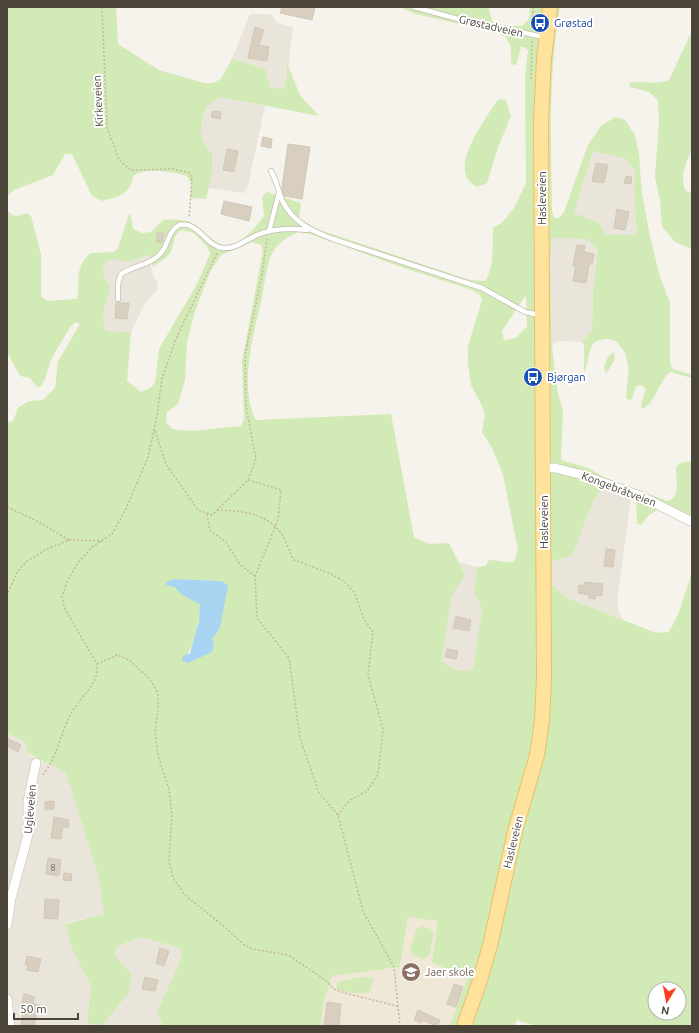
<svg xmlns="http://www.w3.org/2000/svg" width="699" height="1033" font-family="Ubuntu,sans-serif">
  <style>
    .residential { fill: #eae5da }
    .education { fill: #efe8d6 }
    .green { fill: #d2eab5; fill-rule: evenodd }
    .water { fill: #a9d4f2 }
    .building { fill: #d8cfc1; stroke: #d3c7b4 }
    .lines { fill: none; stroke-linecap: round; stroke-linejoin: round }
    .service-casing { stroke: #c2bbae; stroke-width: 6 }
    .minor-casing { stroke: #c2bbae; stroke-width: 10 }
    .primary-casing { stroke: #e6c16a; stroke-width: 16 }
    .path { stroke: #c4b79f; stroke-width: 1.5; stroke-dasharray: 2 2; stroke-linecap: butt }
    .service { stroke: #fff; stroke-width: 4.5 }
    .minor { stroke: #fff; stroke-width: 9 }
    .primary { stroke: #ffe39c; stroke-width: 14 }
    .labels { text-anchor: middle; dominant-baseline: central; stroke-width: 4; stroke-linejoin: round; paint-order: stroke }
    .number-label { font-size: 9px; fill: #6e675b }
    .transit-label { font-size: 11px; fill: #164399; stroke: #fff; text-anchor: start }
    .street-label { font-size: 11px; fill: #4b4439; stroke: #fff }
    .education-label { font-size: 11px; fill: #785e54; stroke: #fff; text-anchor: start }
  </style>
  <rect width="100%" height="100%" fill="#f6f3ec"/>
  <g class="residential">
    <path d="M 250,14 L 271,14 L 277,23 L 293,27 L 287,78 L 284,89 L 270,87 L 266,69 L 232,59 Z"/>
    <path d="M 220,97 L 265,106 L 248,185 L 244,193 L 208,188 L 212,173 L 200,132 L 206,107 Z"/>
    <path d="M 593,151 L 626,159 L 635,171 L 634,191 L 637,235 L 606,235 L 598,222 L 574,213 Z"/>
    <path d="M 552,238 L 587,239 L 598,250 L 593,292 L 592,330 L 582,342 L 560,341 L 554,343 L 552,347 L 550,263 Z"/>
    <path d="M 149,255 L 153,275 L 158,284 L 157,290 L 145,303 L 131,332 L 106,332 L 103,320 L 105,306 L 110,289 L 103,273 L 104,264 L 112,259 L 127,262 Z"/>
    <path d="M 602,489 L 629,495 L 631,498 L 618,594 L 618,609 L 623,620 L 567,598 L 552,585 L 552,561 L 572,556 L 593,502 Z"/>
    <path d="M 459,562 L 477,567 L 474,592 L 482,607 L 473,669 L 468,671 L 453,670 L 441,661 L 452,596 L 465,575 Z"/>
    <path d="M 7,733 L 25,742 L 28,754 L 66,773 L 98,875 L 104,914 L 65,923 L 73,951 L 91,986 L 87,1024 L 132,974 L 114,956 L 118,946 L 141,937 L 180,948 L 182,957 L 157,1012 L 163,1026 L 7,1026 Z"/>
  </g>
  <path class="education" d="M 408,917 L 438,921 L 468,977 L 450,1026 L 321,1026 L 323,1004 L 332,976 L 400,967 Z"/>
  <g class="green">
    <path d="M 7,7 L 116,7 L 118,44 L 159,70 L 204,83 L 213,83 L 221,79 L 232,59 L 266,69 L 270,87 L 283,89 L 287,78 L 287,63 L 300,95 L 319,116 L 220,97 L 206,107 C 201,126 196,138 212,153 L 212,173 L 206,199 L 190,198 C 191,190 193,180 185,175 C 170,172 148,167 134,175 C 129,196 120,196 102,201 L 92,196 L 72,154 L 65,154 L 53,175 L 14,190 L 7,196 Z"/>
    <path d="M 399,7 L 488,7 L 493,22 L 501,25 L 522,26 L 529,19 L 530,7 L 560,7 C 548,75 551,141 552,210 L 554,218 L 559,218 L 564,212 L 588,145 L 601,126 L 615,117 L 625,120 L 635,135 L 639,155 L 642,194 L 650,236 L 660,277 L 670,303 L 670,363 L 673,369 L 692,375 L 692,378 L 670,372 C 660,380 653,407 642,409 C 639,402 646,395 645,388 L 641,385 L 636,386 L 631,401 L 626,398 C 627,380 633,363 621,347 C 618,343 614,339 608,339 C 603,339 597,340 593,344 C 588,351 588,365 584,374 L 584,345 L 582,342 L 592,330 L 593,292 L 598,250 L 587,239 L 552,238 L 550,263 L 552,347 L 558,394 L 563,410 L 561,460 L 588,468 L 604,477 L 667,501 C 681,499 676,477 676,467 L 680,463 L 692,461 L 692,526 L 659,509 L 649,515 L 641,525 L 637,524 L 636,499 L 629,495 L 602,489 L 593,502 L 572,556 L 552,561 L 552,585 L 567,598 L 656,633 L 668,632 C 679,620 685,590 692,573 L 692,1026 L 535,1026 L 517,1020 L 514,1026 L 450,1026 L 468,977 L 432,963 L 438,921 L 408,917 L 400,967 L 332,976 L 323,1004 L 321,1026 L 163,1026 L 157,1012 L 182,957 L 180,948 L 141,937 L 118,946 L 114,955 L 132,974 L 129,992 L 103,1025 L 87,1024 L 91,986 L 73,951 L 65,924 L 104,914 L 98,875 L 66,773 L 28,753 L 25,742 L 7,733 L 7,423 L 13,421 L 18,408 L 29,401 L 43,400 L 55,388 L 58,361 L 80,324 L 76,322 L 71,326 C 65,337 57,347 52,359 C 47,367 47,380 40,387 L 36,386 L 30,378 L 20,376 L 7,352 L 7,210 L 12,215 L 18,216 L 27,213 L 31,216 L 41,254 L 41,296 L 47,301 L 77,299 C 81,279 73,271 90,253 L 114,252 L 118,248 L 129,214 L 131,216 L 133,229 L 142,233 L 151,232 L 163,220 C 169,219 185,220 190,222 C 200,227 208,237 217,243 C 235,254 255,228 264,216 L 262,197 L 267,192 L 301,203 L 299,218 L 317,229 L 470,280 L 485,281 C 495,267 492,244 493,228 L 503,222 L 514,208 L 526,183 L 525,75 L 528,50 L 524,47 L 521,47 L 516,65 L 514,65 L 511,63 L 511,47 L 506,37 L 498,33 L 416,14 ZM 593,151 L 626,159 L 635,171 L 634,191 L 637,235 L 606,235 L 598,222 L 574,213 ZM 181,230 L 194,233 L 208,248 L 210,254 L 197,284 L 159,349 L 155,383 L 150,388 L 141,392 L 127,381 L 131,332 L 106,331 L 103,320 L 105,306 L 110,289 L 103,273 L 104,264 L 112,259 L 127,262 L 149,255 L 153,267 C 158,262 167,259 170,253 C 175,244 172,237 181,230 ZM 299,232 L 310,234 L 404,268 L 472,290 L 480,295 L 482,300 L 468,346 L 468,364 L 471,385 L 483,408 L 485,415 L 482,432 L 492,448 L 503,474 L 518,550 L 514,562 C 506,563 498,560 489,560 L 486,566 L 477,567 L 474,592 L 482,608 L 473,669 C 461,674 451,668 441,661 L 452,596 L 465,575 L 449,543 L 429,544 L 414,537 L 391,414 L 256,420 C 238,386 254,332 262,297 C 265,282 266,265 273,252 C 279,241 288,237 299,232 ZM 252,242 L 261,245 L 263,250 L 242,362 L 244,419 L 241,426 L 192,431 L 172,429 L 166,422 L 167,412 L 178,404 L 185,380 L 187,343 L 194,314 L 210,272 L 221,255 ZM 526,295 L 527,326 L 516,338 L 508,339 L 504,341 L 502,331 ZM 174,579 L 221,581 L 220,628 L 212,639 L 182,661 C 194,649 200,621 200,604 L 175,587 ZM 655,989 L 679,989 L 679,1013 L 655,1013 Z"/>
    <path d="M 692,31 L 692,149 C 686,163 679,177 686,191 L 692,193 L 692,249 L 675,242 L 662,226 L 660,201 L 655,177 L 659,123 L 658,100 L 649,92 L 630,87 L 629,83 C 642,79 655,86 669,80 Z"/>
    <path d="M 501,99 L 506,100 L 511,116 L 497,150 L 487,183 L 478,187 C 444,173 485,120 496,102 Z"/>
    <path d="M 613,352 L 615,355 L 614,361 L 608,371 L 605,372 C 603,364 607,357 613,352 Z"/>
    <path d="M 421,926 L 430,929 L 434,933 L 429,955 L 423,959 L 413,955 L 410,951 L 416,930 Z"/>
    <path d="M 360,977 L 374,978 L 369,993 L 351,993 L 336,989 L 338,982 Z"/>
  </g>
  <path class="water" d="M 174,579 L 221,581 L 228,585 L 220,628 L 212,639 L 214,644 L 212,652 L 188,663 L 182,661 L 183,656 L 190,653 L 199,621 L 200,604 L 182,595 L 175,587 L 166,585 L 166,582 Z"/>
  <g class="building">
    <path d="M 282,7 L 315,7 L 312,20 L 280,13 Z"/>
    <path d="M 255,27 L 264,30 L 259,45 L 269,47 L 267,61 L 248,58 Z"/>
    <path d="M 213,111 L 221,112 L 220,119 L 211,117 Z"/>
    <path d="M 263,137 L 272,139 L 271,148 L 261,146 Z"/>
    <path d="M 288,144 L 310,147 L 302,199 L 284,196 L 282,188 Z"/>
    <path d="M 227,149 L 238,151 L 234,172 L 223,170 Z"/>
    <path d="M 596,163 L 608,165 L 604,183 L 592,181 Z"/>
    <path d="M 626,176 L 632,177 L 631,184 L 624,183 Z"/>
    <path d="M 224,201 L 252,207 L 249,221 L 221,214 Z"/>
    <path d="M 617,209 L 629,212 L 625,230 L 614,228 Z"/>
    <rect x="157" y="233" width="6" height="9"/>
    <path d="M 577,245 L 585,246 L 584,252 L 594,254 L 592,264 L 589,264 L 586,283 L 573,281 L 576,266 L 573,266 Z"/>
    <path d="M 116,303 L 129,303 L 127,319 L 115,318 Z"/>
    <path d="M 606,549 L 615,550 L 613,567 L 604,566 Z"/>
    <path d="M 584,582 L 603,584 L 602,596 L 596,595 L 595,599 L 589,598 L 589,595 L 578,593 L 579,585 L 584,586 Z"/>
    <path d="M 456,616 L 471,620 L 469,631 L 453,628 Z"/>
    <path d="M 447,649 L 458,651 L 456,659 L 445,657 Z"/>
    <path d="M 7,738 L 21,745 L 18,752 L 7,746 Z"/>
    <path d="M 54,801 L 54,809 L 45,810 L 45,802 Z"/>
    <path d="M 54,817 L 69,820 L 68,828 L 63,827 L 61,839 L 51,838 Z"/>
    <path d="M 48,858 L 61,860 L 59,876 L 46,874 Z"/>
    <path d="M 64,873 L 72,874 L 71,881 L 63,880 Z"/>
    <path d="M 45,899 L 59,900 L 58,919 L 44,918 Z"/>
    <path d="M 160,948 L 169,951 L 164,966 L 156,963 Z"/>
    <path d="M 27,956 L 41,959 L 38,972 L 27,970 L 28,966 L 25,965 Z"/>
    <path d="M 145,977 L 158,980 L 155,991 L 142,989 Z"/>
    <path d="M 454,984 L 463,987 L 456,1007 L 447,1004 Z"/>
    <path d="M 24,994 L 35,997 L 33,1003 L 39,1005 L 34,1026 L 21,1024 L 23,1013 L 20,1012 Z"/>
    <path d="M 327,1002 L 341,1004 L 339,1026 L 324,1026 Z"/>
    <path d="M 418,1010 L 440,1020 L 437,1026 L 422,1020 L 421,1023 L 414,1020 Z"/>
  </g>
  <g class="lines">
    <defs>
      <g id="service">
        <path d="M 414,7 L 458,19 L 544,37"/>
        <path d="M 271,171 C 277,181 278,191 282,200 C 293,223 312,231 333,239 L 482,288 L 525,312 L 540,315"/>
        <path d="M 269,231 L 279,193"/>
        <path d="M 118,299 L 118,284 L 121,274 C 133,266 150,265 160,254 C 169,245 167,232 179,225 C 199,221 205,246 223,248 C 236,249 245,240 257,235 C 273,228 290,228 308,230"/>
      </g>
      <g id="minor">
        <path d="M 543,468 L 555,468 L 579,474 L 643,497 L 692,522"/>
        <path d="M 7,925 L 11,898 L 28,835 L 28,801 L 36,763"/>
        <path d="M 7,999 L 10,1026"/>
      </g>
      <path id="primary" d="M 464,1026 L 479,983 L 490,946 L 515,831 L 537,755 L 542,721 L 544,677 L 541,121 L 544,59 L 550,7"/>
    </defs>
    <use href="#service" class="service-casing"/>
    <use href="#minor" class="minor-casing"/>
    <use href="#primary" class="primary-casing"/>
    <g class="path">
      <path d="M 102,7 L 107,127 L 119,160 L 131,170 L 173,169 L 190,173 L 192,181 L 189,218"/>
      <path d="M 533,29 L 533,7"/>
      <path d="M 531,79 L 532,41"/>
      <path d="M 155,431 L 166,464 L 198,510 L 212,515 L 248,480 L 256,459 L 246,406 L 245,354 L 262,275 L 267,239"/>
      <path d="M 248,480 L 281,490 L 278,520 L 255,576 L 257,618 L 289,658 L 300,738 L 319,793 L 338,815 L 363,911 L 394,967 L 400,1026"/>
      <path d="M 7,507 L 35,520 L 69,540"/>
      <path d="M 217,510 C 241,511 267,512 282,535 C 287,542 289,552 294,560 L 329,573 L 344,581 L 354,592 L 364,619 L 373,632 L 368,675 L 383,729 L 378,774 L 367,791 L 349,801 L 338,815"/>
      <path d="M 207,514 L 210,530 L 226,542 L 240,565 L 255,576"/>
      <path d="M 7,596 L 17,572 L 26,562 L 47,549 L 69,540 L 103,541"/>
      <path d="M 97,664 L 117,655 L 129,660 L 149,678 L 158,693 L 158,710 L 155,731 L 158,755 L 169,790 L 172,815 L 169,860 L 173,878 L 185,895 L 226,928 L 243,944 L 252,949 L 288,955 L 324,979 L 334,989 L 345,993 L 397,1006"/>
      <path d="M 43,775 C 58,756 61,730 73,710 C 83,694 99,684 97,664 L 65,609 L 62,597 L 67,581 L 78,563 L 92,547 L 112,534 L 125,511 L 148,457 L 157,416 L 162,378 L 176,339 L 217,253"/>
    </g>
    <use href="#service" class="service"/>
    <use href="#minor" class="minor"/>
    <use href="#primary" class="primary"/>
  </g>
  <defs>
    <symbol id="bus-disc" viewBox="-11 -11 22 22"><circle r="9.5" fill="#1a4fb4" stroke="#fff"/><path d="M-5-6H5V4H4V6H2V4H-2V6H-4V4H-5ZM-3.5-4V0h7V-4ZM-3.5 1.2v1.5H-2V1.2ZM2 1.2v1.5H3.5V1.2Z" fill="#fff"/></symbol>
    <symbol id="school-disc" viewBox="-11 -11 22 22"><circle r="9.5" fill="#8d6e63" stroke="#fff"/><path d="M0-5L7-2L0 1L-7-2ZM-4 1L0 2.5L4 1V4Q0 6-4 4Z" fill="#fff"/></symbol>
  </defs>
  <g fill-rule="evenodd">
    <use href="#bus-disc" x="529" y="12" width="22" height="22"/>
    <use href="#bus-disc" x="522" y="366" width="22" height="22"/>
    <use href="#school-disc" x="400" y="961" width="22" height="22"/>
  </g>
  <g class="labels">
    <g class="number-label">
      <text x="53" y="868">8</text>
    </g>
    <g class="transit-label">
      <text x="554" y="23">Grøstad</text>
      <text x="547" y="377">Bjørgan</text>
    </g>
    <g class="street-label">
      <text transform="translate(491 26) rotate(13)">Grøstadveien</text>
      <text transform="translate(98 101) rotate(-93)">Kirkeveien</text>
      <text transform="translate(542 198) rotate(-90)">Hasleveien</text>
      <text transform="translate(619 489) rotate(21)">Kongebråtveien</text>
      <text transform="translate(544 522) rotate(-90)">Hasleveien</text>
      <text transform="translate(30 809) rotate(-85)">Ugleveien</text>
      <text transform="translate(513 842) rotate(-76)">Hasleveien</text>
    </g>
    <g class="education-label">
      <text x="425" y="972">Jaer skole</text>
    </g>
  </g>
  <rect width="699" height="1033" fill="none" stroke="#4b4439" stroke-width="16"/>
  <g transform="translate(667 1001) rotate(190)"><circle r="19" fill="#ffffff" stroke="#b7b4b0"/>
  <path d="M0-3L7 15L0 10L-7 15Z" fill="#fc3f1d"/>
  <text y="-6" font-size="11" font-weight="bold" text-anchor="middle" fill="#4b4439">N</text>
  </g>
  <path d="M14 1013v6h64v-6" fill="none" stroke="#4b4439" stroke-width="2"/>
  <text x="20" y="1013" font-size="12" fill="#4b4439" stroke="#ffffff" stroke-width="3" paint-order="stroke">50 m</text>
</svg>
